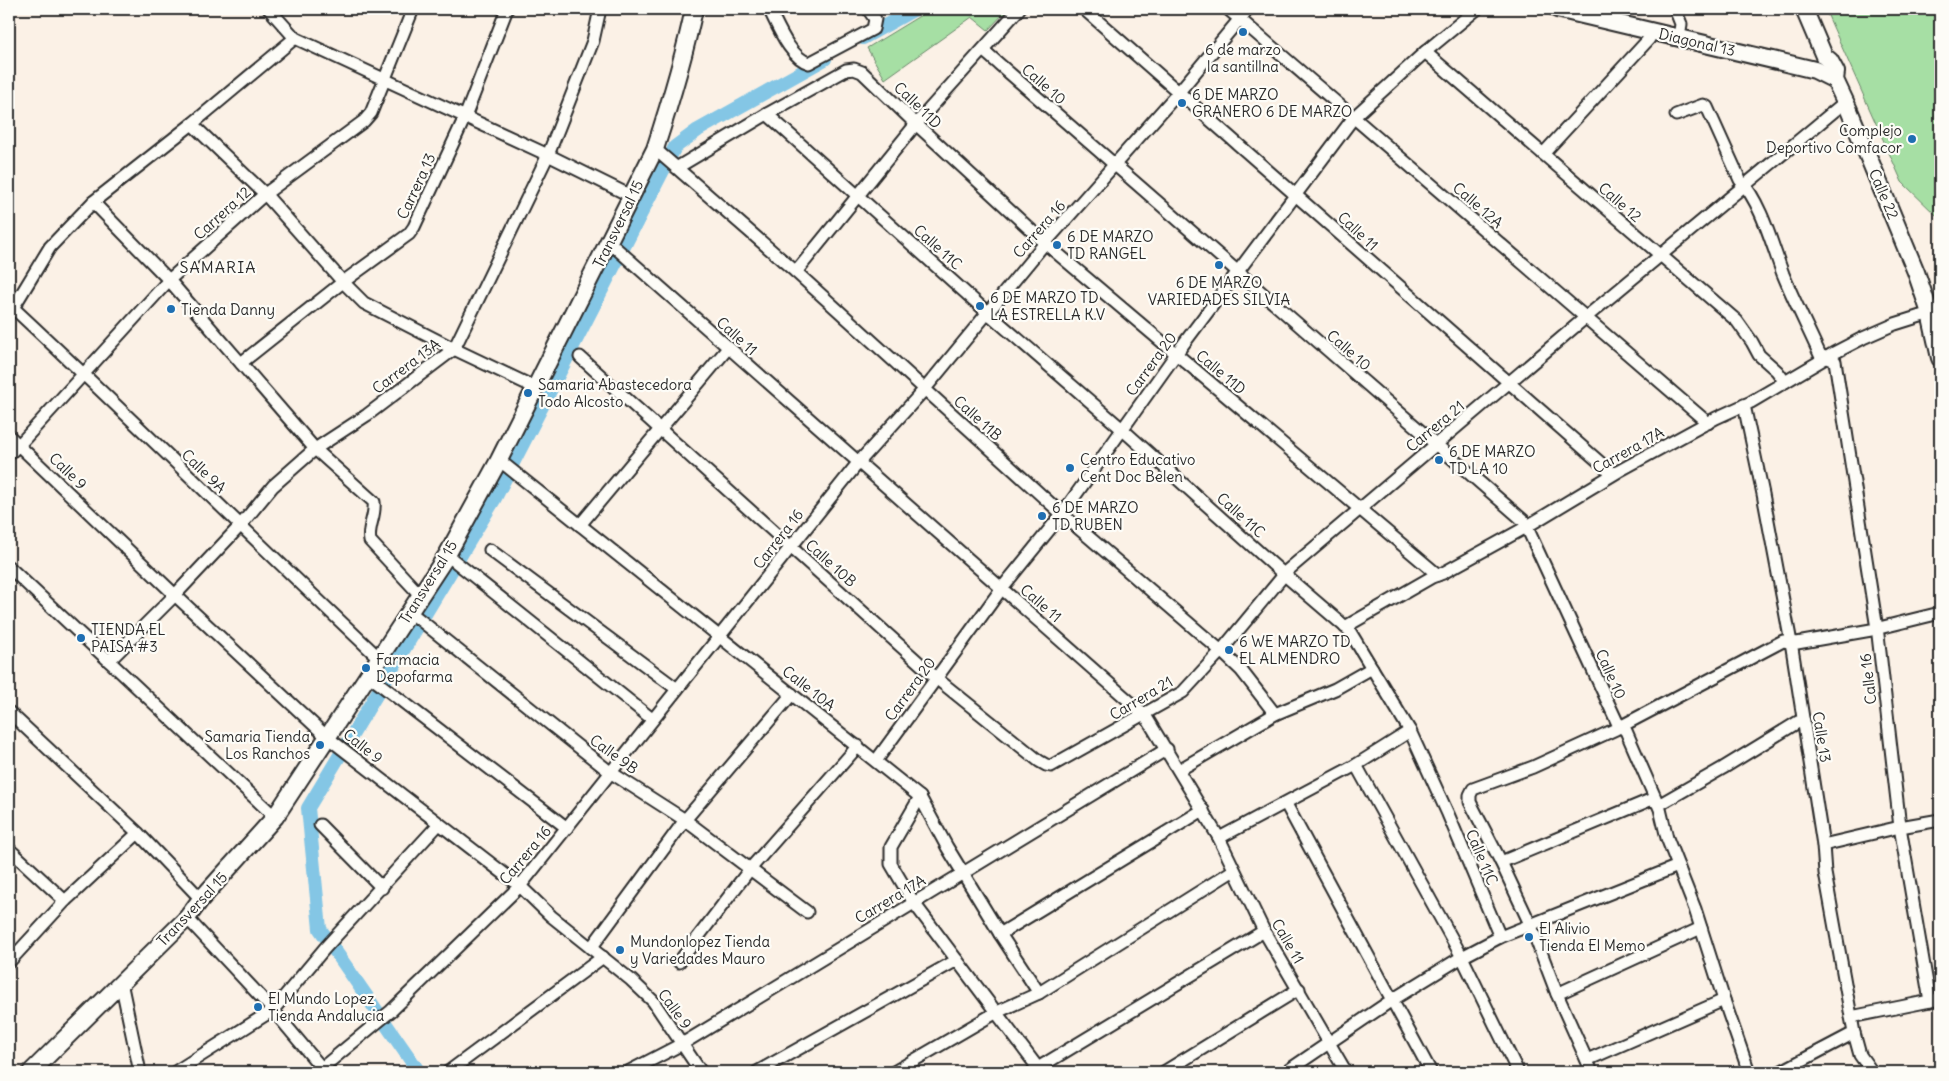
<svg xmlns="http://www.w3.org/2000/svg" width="1949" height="1081" font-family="Delius,sans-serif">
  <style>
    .green { fill: #a6dfa4; stroke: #688568 }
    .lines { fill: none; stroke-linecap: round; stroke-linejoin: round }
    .canal { stroke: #84c6e5; stroke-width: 14 }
    .street-casing { stroke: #2b2b2b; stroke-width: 15 }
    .secondary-casing { stroke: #2b2b2b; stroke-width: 20 }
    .street { stroke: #fdfcf7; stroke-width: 11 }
    .secondary { stroke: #fdfcf7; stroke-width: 16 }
    .poi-dot { fill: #1f6fb2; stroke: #fdfcf7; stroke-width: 2 }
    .labels { text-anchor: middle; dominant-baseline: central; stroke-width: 4.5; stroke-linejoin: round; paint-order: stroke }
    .street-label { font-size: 15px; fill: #2b2b2b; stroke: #fdfcf7 }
    .poi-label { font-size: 15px; fill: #2b2b2b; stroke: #fdfcf7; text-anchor: start }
    .neighbourhood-label { font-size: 16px; letter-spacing: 1px; fill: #2b2b2b; stroke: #fdfcf7 }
  </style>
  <rect width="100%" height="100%" fill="#fbf1e6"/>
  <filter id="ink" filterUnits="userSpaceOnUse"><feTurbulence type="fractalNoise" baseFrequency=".02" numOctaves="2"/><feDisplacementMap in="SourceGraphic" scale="10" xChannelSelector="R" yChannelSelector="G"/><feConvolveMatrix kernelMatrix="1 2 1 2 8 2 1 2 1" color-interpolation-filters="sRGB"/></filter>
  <g filter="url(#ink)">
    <g class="green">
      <path d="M 931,9 L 1008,9 L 988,30 L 972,17 L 885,79 L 867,48 Z"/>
      <path d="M 1825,9 L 1940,9 L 1940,219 L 1902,182 Z"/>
    </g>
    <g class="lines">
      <g class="canal">
        <path d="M 863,38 L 915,9"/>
        <path d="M 419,1072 L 320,929 L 308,808 L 494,500 L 675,147 L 698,130 L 825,59"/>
      </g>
      <defs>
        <g id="street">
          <path d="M 269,9 L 295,38 L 548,155 L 631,196"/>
          <path d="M 769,9 C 778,26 790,58 809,63 L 873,29 L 875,19 L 868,9"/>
          <path d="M 1084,9 L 1613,474"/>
          <path d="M 1228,9 L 1708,423"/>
          <path d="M 1675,9 L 1681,24 L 1679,38"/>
          <path d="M 983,50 L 1524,521 L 1617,722 L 1626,731 L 1660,809 L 1667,838 L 1695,909 L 1724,1000 L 1749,1072"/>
          <path d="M 1425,52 L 1737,321 L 1752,342 L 1759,355 L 1777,371 L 1785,382"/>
          <path d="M 767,114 L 988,313 L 1122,429 L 1279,570 L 1349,630 L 1410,731 L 1448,814 L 1500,937"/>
          <path d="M 1676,115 L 1703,105 L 1707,107 L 1740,180 C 1761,202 1772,245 1783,274 C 1794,301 1808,328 1820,355 L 1835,361 L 1878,635 L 1900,827 L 1930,1001"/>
          <path d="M 192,124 L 265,194 L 343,282 L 364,303 L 454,349 L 536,388"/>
          <path d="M 655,149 L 796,272 L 1062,514 L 1221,651 L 1241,670 L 1275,714"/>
          <path d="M 1543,154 L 1649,39 L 1651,31"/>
          <path d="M 678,167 L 767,114 L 846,70 L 854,69 L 862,72 L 916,124 L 1045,243 L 1438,575"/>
          <path d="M 93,202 L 169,280 L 315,449 L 374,502 C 376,516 367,527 370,541 L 421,596"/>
          <path d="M 609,242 L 1145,715 L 1219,838 L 1264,931 L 1346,1072"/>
          <path d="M 796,272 L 916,124 L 1019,9"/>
          <path d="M 9,304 C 134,420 255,541 379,658"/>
          <path d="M 13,308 L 50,247 L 93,202 L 192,124 L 295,38"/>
          <path d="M 580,357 L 936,678 L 1039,761 L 1046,765 L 1051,766 L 1183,692 L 1221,651 L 1288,570 L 1585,318 L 1839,107 L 1846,104"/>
          <path d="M 241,363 L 343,282 L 409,234 L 414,227 L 465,117 L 507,9"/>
          <path d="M 1744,405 L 1763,494 L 1792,648 L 1823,845 L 1825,873 L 1854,1033 L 1860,1055 L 1872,1072"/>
          <path d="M 9,436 L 175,595 L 327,737 L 520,886 L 551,916 L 631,980 L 653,1001 L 701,1072"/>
          <path d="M 9,454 L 19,445 L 169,280 L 265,194 L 364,121 L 371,113 L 413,9"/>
          <path d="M 499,460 L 920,797 L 947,847 L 1000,934 L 1039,993"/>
          <path d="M 580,525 L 728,348"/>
          <path d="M 490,550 L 677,689"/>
          <path d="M 447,555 L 652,719"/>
          <path d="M 9,567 L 275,817"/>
          <path d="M 410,612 L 610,772 L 685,820 L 807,912"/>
          <path d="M 1345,627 L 1432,577 L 1443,573 L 1521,530 L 1619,471 L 1716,418 L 1751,402 L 1834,353 L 1863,338 L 1895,324 L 1930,313"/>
          <path d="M 109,661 L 175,595 L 240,526 L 273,486 L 315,449 L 367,415 L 454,349 L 548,155 L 593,41 L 600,9"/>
          <path d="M 368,675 L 567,828"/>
          <path d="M 9,712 L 138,833 L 201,899"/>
          <path d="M 876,761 L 1002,588 L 1062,514 L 1176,354 L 1354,117 L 1425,52 L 1477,9"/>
          <path d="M 1356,765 L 1462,957 L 1518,1072"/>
          <path d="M 1179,770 L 1275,714 L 1335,689 L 1372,668"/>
          <path d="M 920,797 L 891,847 L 891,864 L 914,903 L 1041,1072"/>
          <path d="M 1286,804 L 1431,1072"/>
          <path d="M 320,825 L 382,888"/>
          <path d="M 1219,838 L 1356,765 L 1410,731"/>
          <path d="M 1823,845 L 1900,827 L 1940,820"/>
          <path d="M 9,849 L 65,901"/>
          <path d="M 1501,862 L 1650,800 L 1662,803 L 1723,768 L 1798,722 L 1804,721"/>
          <path d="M 187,918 L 273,1010 L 325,1072"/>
          <path d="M 1000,934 L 1203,810"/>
          <path d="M 591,948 L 685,820 L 792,694"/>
          <path d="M 9,962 L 65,901 L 138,833"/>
          <path d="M 679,962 L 750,869 L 858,746"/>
          <path d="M 121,982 L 140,1072"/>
          <path d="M 1557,994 L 1701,928"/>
          <path d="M 1851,1017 L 1940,999"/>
          <path d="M 1587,1060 L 1724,1000"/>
          <path d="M 1033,1071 L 1264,931"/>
          <path d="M 175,1072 L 273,1010 L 325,948 L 438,825"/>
          <path d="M 317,1072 L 391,1011 L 520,886 L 858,463 L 924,390 L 1045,243 L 1178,93 L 1248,9"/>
          <path d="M 448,1072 L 603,957"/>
          <path d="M 628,1072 L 682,1044 L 1167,749"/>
          <path d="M 757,1072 L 957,960"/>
          <path d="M 894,1072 L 997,1012 L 1039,993 L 1234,870"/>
          <path d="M 1164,1072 L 1299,989"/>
          <path d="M 1286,1072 L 1392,1000 L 1462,957 L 1500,937 L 1678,866"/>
          <path d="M 1592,1072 L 1557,994 L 1531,926 L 1501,862 L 1470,802 L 1470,795 L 1473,789 L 1533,767 L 1616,729 L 1783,641 L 1797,643 L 1871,630 L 1940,613"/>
          <path d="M 1780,1072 L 1854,1033"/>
        </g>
        <g id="secondary">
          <path d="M 1557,9 L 1815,70 L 1835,80"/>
          <path d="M 1804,9 L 1824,56 L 1830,61 L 1836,72 L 1835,80 L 1849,110 L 1916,272 L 1930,313 L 1940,358"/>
          <path d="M 31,1072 L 187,918 L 201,899 L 275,817 L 447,555 L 499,460 L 655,149 C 670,103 684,57 694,9"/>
        </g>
      </defs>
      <use href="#street" class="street-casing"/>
      <use href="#secondary" class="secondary-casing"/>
      <use href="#street" class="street"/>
      <use href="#secondary" class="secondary"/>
    </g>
  </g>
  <g class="poi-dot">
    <circle cx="1243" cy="32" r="5"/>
    <circle cx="1182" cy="103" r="5"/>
    <circle cx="1912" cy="139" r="5"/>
    <circle cx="1057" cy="245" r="5"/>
    <circle cx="1219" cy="265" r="5"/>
    <circle cx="980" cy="306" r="5"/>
    <circle cx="171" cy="309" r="5"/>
    <circle cx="528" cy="393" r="5"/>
    <circle cx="1439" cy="460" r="5"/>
    <circle cx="1070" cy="468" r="5"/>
    <circle cx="1042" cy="516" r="5"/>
    <circle cx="81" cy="638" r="5"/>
    <circle cx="1229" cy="650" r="5"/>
    <circle cx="366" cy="668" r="5"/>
    <circle cx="320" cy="745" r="5"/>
    <circle cx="1529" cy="937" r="5"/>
    <circle cx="620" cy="950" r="5"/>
    <circle cx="258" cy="1007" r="5"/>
  </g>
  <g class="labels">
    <g class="street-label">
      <text transform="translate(1697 42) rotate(13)">Diagonal 13</text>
      <text transform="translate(1044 84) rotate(41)">Calle 10</text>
      <text transform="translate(918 105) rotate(44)">Calle 11D</text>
      <text transform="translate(416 186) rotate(-65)">Carrera 13</text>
      <text transform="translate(1884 194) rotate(67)">Calle 22</text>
      <text transform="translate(1620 202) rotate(41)">Calle 12</text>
      <text transform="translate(1478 205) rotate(41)">Calle 12A</text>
      <text transform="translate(222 213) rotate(-42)">Carrera 12</text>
      <text transform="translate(618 224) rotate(-64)">Transversal 15</text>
      <text transform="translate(1039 229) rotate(-49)">Carrera 16</text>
      <text transform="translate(1358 231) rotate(43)">Calle 11</text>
      <text transform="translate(938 247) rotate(42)">Calle 11C</text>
      <text transform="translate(737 336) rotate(42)">Calle 11</text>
      <text transform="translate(1349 350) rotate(41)">Calle 10</text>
      <text transform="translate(1151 364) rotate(-54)">Carrera 20</text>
      <text transform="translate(406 366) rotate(-37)">Carrera 13A</text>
      <text transform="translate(1221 372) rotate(40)">Calle 11D</text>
      <text transform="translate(978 418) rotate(42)">Calle 11B</text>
      <text transform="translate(1435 426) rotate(-40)">Carrera 21</text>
      <text transform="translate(1628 450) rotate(-29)">Carrera 17A</text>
      <text transform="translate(68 471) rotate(44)">Calle 9</text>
      <text transform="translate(204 471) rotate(44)">Calle 9A</text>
      <text transform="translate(1241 515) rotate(42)">Calle 11C</text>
      <text transform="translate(778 539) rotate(-52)">Carrera 16</text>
      <text transform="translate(831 563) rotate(42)">Calle 10B</text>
      <text transform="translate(428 582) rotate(-58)">Transversal 15</text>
      <text transform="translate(1041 603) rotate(41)">Calle 11</text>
      <text transform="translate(1611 674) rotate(66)">Calle 10</text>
      <text transform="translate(1868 679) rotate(-97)">Calle 16</text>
      <text transform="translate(809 688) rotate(38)">Calle 10A</text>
      <text transform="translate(910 689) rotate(-54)">Carrera 20</text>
      <text transform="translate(1141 698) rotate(-31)">Carrera 21</text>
      <text transform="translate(1822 737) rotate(81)">Calle 13</text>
      <text transform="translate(363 746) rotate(39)">Calle 9</text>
      <text transform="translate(614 754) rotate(36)">Calle 9B</text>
      <text transform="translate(525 855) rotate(-50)">Carrera 16</text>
      <text transform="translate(1482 857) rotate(67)">Calle 11C</text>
      <text transform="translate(890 899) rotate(-31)">Carrera 17A</text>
      <text transform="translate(192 909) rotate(-47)">Transversal 15</text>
      <text transform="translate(1288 941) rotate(60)">Calle 11</text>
      <text transform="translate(675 1009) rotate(54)">Calle 9</text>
    </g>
    <g class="poi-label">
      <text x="1243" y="49" text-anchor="middle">6 de marzo<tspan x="1243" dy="17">la santillna</tspan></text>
      <text x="1192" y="94">6 DE MARZO<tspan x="1192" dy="17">GRANERO 6 DE MARZO</tspan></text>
      <text x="1902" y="130" text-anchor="end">Complejo<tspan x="1902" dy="17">Deportivo Comfacor</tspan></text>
      <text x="1067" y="236">6 DE MARZO<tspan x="1067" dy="17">TD RANGEL</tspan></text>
      <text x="1219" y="282" text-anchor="middle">6 DE MARZO<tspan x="1219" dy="17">VARIEDADES SILVIA</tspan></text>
      <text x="990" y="297">6 DE MARZO TD<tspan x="990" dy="17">LA ESTRELLA K.V</tspan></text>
      <text x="181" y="309">Tienda Danny</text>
      <text x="538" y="384">Samaria Abastecedora<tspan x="538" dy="17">Todo Alcosto</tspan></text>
      <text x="1449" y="451">6 DE MARZO<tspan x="1449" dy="17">TD LA 10</tspan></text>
      <text x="1080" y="459">Centro Educativo<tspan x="1080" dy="17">Cent Doc Belen</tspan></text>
      <text x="1052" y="507">6 DE MARZO<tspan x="1052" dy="17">TD RUBEN</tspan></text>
      <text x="91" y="629">TIENDA EL<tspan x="91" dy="17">PAISA #3</tspan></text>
      <text x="1239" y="641">6 WE MARZO TD<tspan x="1239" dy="17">EL ALMENDRO</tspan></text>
      <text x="376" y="659">Farmacia<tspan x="376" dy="17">Depofarma</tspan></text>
      <text x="310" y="736" text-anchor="end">Samaria Tienda<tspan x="310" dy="17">Los Ranchos</tspan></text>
      <text x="1539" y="928">El Alivio<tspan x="1539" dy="17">Tienda El Memo</tspan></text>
      <text x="630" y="941">Mundonlopez Tienda<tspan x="630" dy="17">y Variedades Mauro</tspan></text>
      <text x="268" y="998">El Mundo Lopez<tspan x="268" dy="17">Tienda Andalucia</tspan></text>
    </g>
    <g class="neighbourhood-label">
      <text x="218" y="267">SAMARIA</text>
    </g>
  </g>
  <rect width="1949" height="1081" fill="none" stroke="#fdfcf7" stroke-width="30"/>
  <rect x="15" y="15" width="1919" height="1051" fill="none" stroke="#2b2b2b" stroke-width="2" filter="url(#ink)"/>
</svg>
